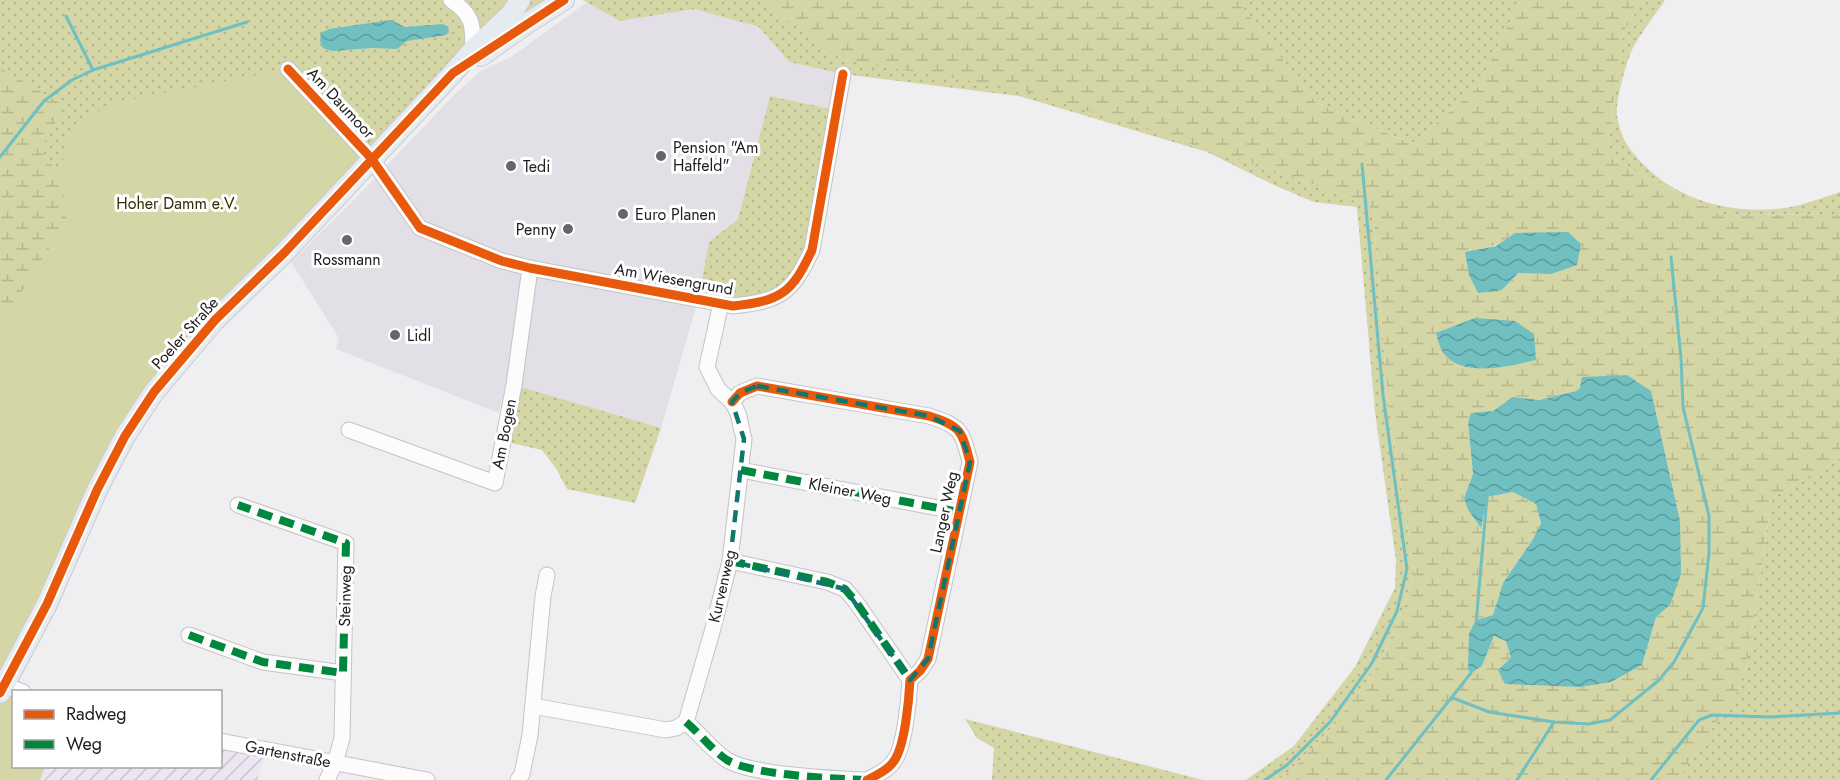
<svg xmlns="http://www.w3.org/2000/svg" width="1840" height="780" font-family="Jost,sans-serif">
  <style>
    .built { fill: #e2dfe6 }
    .industrial { fill: url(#industrial-furrows) }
    .grass { fill: url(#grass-dots) }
    .wetland { fill: url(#wetland-marsh); fill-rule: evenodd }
    .garden { fill: #d4d6a6 }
    .water { fill: url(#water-waves) }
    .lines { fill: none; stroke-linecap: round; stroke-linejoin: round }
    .stream { stroke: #70c0c1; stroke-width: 3 }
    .minor-casing { stroke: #c4c3c5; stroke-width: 17 }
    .major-casing { stroke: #cccbcc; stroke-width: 22 }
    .minor { stroke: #fdfcfd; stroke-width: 15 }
    .major { stroke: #e6ebf0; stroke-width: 20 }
    .quiet { stroke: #00873e; stroke-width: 8; stroke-dasharray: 15 8; stroke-linecap: butt }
    .cycleway-casing { stroke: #fff; stroke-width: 13 }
    .cycleway { stroke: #e8590c; stroke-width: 9 }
    .marked { fill: none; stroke: #0f766e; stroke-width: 4.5; stroke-dasharray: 12 8; stroke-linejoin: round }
    .poi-dot { fill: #666668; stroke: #fff; stroke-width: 2 }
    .labels { text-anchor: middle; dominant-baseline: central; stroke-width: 6; stroke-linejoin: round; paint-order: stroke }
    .street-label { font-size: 16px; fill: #1d1d1e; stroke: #fff }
    .poi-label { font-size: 16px; fill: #1d1d1e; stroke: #fff; text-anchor: start }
    .park-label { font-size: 16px; fill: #2e2f03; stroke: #fff }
  </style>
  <defs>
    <pattern id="industrial-furrows" width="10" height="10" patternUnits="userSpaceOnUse" patternTransform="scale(1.5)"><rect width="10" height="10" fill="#ece5f2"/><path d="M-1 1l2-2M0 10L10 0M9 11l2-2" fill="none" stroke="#cac4cf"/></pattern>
    <pattern id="grass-dots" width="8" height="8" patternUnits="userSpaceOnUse" patternTransform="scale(1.5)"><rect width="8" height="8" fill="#d4d6a6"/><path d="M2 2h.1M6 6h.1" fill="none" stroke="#b6b78e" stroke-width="1.8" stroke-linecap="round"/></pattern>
    <pattern id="wetland-marsh" width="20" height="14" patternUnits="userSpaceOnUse" patternTransform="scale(1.5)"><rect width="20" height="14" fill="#d4d6a6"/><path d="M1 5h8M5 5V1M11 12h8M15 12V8" fill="none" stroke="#b6b78e"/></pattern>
    <pattern id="water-waves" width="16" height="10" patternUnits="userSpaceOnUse" patternTransform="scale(1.5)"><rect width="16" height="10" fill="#70c0c1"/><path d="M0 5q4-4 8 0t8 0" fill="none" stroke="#5b9b9c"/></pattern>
  </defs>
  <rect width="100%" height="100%" fill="#efeef0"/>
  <path class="built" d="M 587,2 L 620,21 L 694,9 L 759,27 L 789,62 L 843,74 L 836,110 L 770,96 L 738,219 L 709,242 L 696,307 L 661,428 L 506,383 L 499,413 L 336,349 L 339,338 L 291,262 L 350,204 L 457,92 L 482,70 L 511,57 Z"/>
  <path class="industrial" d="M 221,741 L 268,749 L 257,780 L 40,780 L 45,767 L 220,766 Z"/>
  <g class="grass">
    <path d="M 0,0 L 564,0 L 453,73 L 371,158 L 67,221 L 0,309 Z"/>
    <path d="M 583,0 L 774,0 L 766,4 L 843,60 L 1019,88 L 1297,178 L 1373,208 L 1387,392 L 1414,571 L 1402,612 L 1378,666 L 1334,725 L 1291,771 L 1277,780 L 1246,780 L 1294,746 L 1355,667 L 1395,588 L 1396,560 L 1375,412 L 1357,207 L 1314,202 L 1276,186 L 1207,152 L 1019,96 L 843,74 L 789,62 L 759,27 L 694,9 L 620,21 Z"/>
    <path d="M 1237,0 L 1521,0 L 1478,87 L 1412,144 L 1315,102 Z"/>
    <path d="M 1643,0 L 1665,0 C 1655,15 1643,30 1634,46 C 1627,58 1615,102 1617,116 C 1621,139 1628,148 1643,164 C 1681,204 1743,217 1796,206 C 1811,202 1825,197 1840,192 L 1840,215 L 1719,214 L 1606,156 L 1623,33 Z"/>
    <path d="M 770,96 L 836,110 L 800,275 L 758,303 L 698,299 L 709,242 L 738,219 Z"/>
    <path d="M 514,385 L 661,428 L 635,503 L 567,489 L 557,470 L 542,450 L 503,441 Z"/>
    <path d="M 1840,458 L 1840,780 L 1677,780 L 1744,682 L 1772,498 Z"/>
    <path d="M 965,719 L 1203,780 L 992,780 L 994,748 L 977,738 Z"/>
  </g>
  <g class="wetland">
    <path d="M 774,0 L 1237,0 L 1315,102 L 1412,144 L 1478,87 L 1521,0 L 1643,0 L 1623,33 L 1606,156 L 1719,214 L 1840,215 L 1840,458 L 1772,498 L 1744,682 L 1677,780 L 1277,780 L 1291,771 L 1334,725 L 1378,666 L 1402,612 L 1414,571 L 1387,392 L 1373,208 L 1297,178 L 1019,89 L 843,60 L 765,4 ZM 1546,232 L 1551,274 L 1518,273 L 1502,290 L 1465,253 ZM 1580,388 L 1670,605 L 1656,617 L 1642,665 L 1511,658 L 1506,640 L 1494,636 L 1482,666 L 1476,620 L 1493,615 L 1503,583 L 1533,539 L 1541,523 L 1536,504 L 1513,492 L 1487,497 L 1480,527 L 1468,510 L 1464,498 L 1473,474 L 1468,423 L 1493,411 L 1513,397 L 1539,400 L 1576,391 Z"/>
    <path d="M 0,68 L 65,106 L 40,150 L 61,177 L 67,221 L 10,311 L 0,309 Z"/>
  </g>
  <path class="garden" d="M 288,69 L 371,158 L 154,392 L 4,685 L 14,692 L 14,766 L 45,767 L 40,780 L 0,780 L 0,309 L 10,311 L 67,221 L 61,177 L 63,155 L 69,134 L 108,104 Z"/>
  <g class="water">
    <path d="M 391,20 L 405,27 L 443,24 L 448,27 L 449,32 L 446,35 L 407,41 L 397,49 L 372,48 L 332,51 L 323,48 L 320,41 L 321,33 L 329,29 Z"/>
    <path d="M 1568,232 L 1581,244 L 1577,265 L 1551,274 L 1518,273 L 1502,290 L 1478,293 L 1469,275 L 1465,252 L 1496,246 L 1515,233 Z"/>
    <path d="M 1475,318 L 1515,321 L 1534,334 L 1536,360 C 1510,366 1465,378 1445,355 C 1440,350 1438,340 1436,333 Z"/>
    <path d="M 1627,375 L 1651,391 L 1680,521 L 1681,574 L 1670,605 L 1656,617 L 1642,665 L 1611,682 L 1580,687 L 1505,684 L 1498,670 L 1511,658 L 1506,641 L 1494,636 L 1482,666 L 1471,673 L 1468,669 L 1469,633 L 1476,620 L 1493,615 L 1503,583 L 1533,539 L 1541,523 L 1536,504 L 1513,492 L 1487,497 L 1481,528 L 1468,510 L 1464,498 L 1473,474 L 1468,423 L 1471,413 L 1493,411 L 1513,397 L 1539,400 L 1576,391 L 1580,388 L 1582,377 Z"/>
  </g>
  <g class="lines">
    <g class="stream">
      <path d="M 66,16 L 93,70"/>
      <path d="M 0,157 L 44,101 L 72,80 L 93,70 L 247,22"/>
      <path d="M 1476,624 L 1487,497"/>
      <path d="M 1453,698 L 1489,712 L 1554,722 L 1589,724 L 1610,720 L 1658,681 L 1674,662 L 1703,608 L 1709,553 L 1709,516 L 1683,407 L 1681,358 L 1671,257"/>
      <path d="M 1265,780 L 1287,765 L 1330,722 L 1372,663 L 1397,611 L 1407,569 L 1383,395 L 1362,164"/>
      <path d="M 1386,780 L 1471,673 L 1471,669"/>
      <path d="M 1517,780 L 1554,722"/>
      <path d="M 1651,780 L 1699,720 L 1712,715 L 1770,717 L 1840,713"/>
    </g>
    <defs>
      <g id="minor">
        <path d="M 451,0 C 473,15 473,24 473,50"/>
        <path d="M 288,69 L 371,158 L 420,228 L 502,261 L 530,268 L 733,306 C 781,301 792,293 812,250 L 843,74"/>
        <path d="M 732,402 L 740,393 L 757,386 L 929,416 C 961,426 962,431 970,462 L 928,659 L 920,671 L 910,680 C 909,699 905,746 894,761 C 888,770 877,775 867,780"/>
        <path d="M 349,430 L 495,483 L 514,385 L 530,268"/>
        <path d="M 741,470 L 959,512"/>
        <path d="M 238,505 L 346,543 L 342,738 L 335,763 L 327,780"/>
        <path d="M 730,561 L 827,582 L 845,589 L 856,602 L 910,680"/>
        <path d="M 189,635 L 263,662 L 343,673"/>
        <path d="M 4,685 L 23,692"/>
        <path d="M 533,706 L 666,730 L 676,728 L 686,722 L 712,632 L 730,561 L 744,439 L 738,413 L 732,402 L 718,389 L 707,367 L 721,303"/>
        <path d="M 686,722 C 700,734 712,750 727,760 C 751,775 836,779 866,780"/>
        <path d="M 220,741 L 427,780"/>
        <path d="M 518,780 L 522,774 L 530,735 L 543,596 L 547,575"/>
      </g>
      <g id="major">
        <path d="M 481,56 L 529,22 L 564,0"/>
        <path d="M 0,693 L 47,604 L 97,490 L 125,436 L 154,392 L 215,320 L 285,252 L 453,73 L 473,50 L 511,14 L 520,0"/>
      </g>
    </defs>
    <use href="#minor" class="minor-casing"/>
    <use href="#major" class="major-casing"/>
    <use href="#minor" class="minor"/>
    <use href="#major" class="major"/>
    <g class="quiet">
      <path d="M 741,470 L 959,512 L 957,519"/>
      <path d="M 730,561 L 827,582 L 845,589 L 856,602 L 910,680"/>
      <path d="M 189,635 L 263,662 L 343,673 L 346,543 L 238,505"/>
      <path d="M 686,722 C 700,734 712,750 727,760 C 751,775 836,779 866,780"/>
    </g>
    <defs>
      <g id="cycleway">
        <path d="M 288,69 L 371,158 L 420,228 L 502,261 L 530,268 L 733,306 C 781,301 792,293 812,250 L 843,74"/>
        <path d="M 732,402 L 740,393 L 757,386 L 929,416 C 961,426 962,431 970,462 L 928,659 L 920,671 L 910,680 C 909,699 905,746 894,761 C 888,770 877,775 867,780"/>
        <path d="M 0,693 L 47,604 L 97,490 L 125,436 L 154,392 L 215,320 L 285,252 L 453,73 L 564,0"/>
      </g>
    </defs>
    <use href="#cycleway" class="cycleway-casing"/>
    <use href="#cycleway" class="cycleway"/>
  </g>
  <path class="marked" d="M 757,386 L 929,416 L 960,431 L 970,462 L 928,659 L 910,680 L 845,589 L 730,561 L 744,439 L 732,402 L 740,393 Z"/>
  <g class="poi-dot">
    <circle cx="661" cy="156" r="6"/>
    <circle cx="511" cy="166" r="6"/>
    <circle cx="623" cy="214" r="6"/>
    <circle cx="568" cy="229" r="6"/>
    <circle cx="347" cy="240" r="6"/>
    <circle cx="395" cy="335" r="6"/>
  </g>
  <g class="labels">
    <g class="street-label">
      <text transform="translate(341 103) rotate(47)">Am Daumoor</text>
      <text transform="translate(674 279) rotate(10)">Am Wiesengrund</text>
      <text transform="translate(185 333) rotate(-48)">Poeler Straße</text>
      <text transform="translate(504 434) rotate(-79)">Am Bogen</text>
      <text transform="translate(850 491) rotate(11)">Kleiner Weg</text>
      <text transform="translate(944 512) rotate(-78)">Langer Weg</text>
      <text transform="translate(722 586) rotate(-77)">Kurvenweg</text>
      <text transform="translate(345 596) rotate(-89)">Steinweg</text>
      <text transform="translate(288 754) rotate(11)">Gartenstraße</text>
    </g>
    <g class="poi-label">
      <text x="673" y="147">Pension "Am<tspan x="673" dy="18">Haffeld"</tspan></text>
      <text x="523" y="166">Tedi</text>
      <text x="635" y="214">Euro Planen</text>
      <text x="556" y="229" text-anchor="end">Penny</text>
      <text x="347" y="259" text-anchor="middle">Rossmann</text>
      <text x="407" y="335">Lidl</text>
    </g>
    <g class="park-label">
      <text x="177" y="203">Hoher Damm e.V.</text>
    </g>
  </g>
  <rect x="12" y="690" width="210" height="78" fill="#ffffff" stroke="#a5a5a5" stroke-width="1.5"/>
  <rect x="24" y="710" width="30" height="9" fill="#e8590c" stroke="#a5a5a5" stroke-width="1.5"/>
  <text x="66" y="720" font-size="18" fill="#1d1d1e">Radweg</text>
  <rect x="24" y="740" width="30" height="9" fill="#00873e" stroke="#a5a5a5" stroke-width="1.5"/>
  <text x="66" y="750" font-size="18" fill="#1d1d1e">Weg</text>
</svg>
